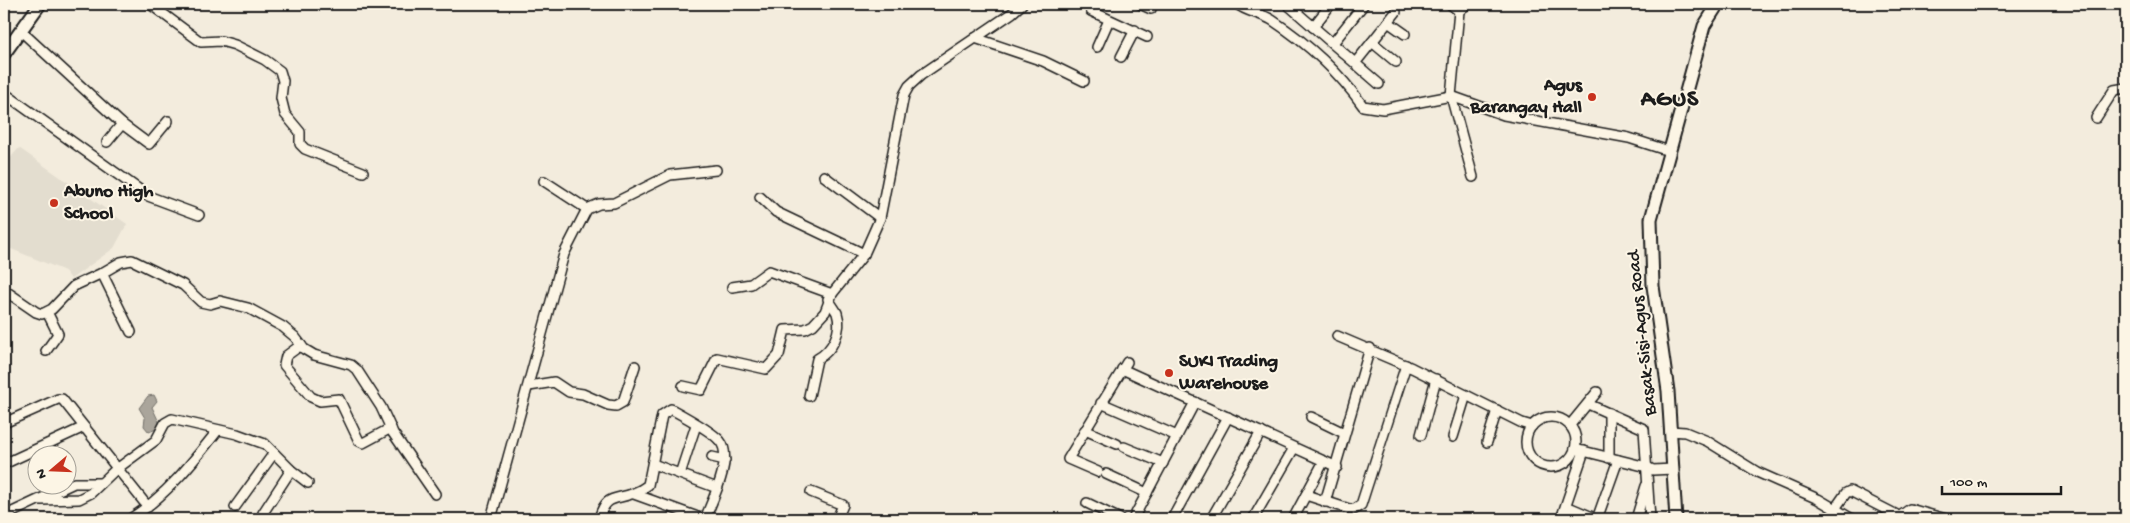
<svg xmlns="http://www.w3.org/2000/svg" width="2130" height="523" font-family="'Gochi Hand',sans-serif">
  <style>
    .built { fill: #e3ddcf }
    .water { fill: #aaa59b; stroke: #716e68 }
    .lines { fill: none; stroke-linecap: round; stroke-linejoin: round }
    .minor-casing { stroke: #1c1c1c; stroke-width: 12 }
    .tertiary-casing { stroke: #1c1c1c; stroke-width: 15 }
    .minor { stroke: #fcf5e5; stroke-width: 9 }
    .tertiary { stroke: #fcf5e5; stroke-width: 11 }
    .poi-dot { fill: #c8321e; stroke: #fcf5e5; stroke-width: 2 }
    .labels { text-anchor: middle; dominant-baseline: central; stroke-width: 4; stroke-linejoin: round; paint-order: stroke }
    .poi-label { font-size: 19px; font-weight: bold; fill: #1c1c1c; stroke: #fcf5e5; text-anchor: start }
    .street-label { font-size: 19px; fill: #1c1c1c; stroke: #fcf5e5 }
    .district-label { font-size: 24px; font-weight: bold; letter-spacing: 1px; fill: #1c1c1c; stroke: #fcf5e5 }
  </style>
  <rect width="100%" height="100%" fill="#f3ecdd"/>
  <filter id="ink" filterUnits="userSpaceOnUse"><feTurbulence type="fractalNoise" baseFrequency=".02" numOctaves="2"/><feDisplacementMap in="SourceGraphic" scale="10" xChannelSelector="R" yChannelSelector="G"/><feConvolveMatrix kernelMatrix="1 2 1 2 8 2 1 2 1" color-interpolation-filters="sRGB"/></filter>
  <g filter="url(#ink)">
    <path class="built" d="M 19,148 L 127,224 L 114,248 L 71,279 L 65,271 L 4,246 L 4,165 Z"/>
    <path class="water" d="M 154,395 L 157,401 L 152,407 L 159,422 L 156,429 L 149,432 L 144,426 L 145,418 L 139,408 L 148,396 Z"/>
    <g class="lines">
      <defs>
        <g id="minor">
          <path d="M 150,4 L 201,42 L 221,41 L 235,45 L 265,60 L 280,71 L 283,81 L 281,98 L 285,114 L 300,132 L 300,144 L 305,149 L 363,172"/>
          <path d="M 1091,4 L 1091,11 L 1147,37"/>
          <path d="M 1140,4 L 1151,9"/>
          <path d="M 1237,4 C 1246,12 1261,13 1272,20 C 1307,43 1339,72 1363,106 L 1383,109 L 1451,96 L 1504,115 L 1629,138 L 1669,151"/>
          <path d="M 1287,4 L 1379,84"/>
          <path d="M 1450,4 L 1459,11"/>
          <path d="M 1467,4 L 1459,11 L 1451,96 L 1473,177"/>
          <path d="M 1388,22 L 1405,34"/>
          <path d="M 1313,27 L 1331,4"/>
          <path d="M 21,31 L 122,124 L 149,144 L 168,121"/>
          <path d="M 975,38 L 1043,61 L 1084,81"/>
          <path d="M 1372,42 L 1396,62"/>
          <path d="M 1333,43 L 1364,4"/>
          <path d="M 1097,47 L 1109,20"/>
          <path d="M 1121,57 L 1135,30"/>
          <path d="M 1356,62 L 1396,12"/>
          <path d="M 4,93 L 148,196 L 199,215"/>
          <path d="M 2096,118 L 2114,90 L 2126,88"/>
          <path d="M 107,142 L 122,124"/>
          <path d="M 824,176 L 880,218"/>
          <path d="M 544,181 L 587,209"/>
          <path d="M 760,197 L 776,212 L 864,254"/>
          <path d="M 102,273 L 131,332"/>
          <path d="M 732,287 L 751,284 L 769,271 L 832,294"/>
          <path d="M 4,290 L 36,312 L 42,314 L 52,309 L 74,286 L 102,273 L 121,262 L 132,260 L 183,285 L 201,302 L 210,304 L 220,301 L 248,308 L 283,327 L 295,337 L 304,349 L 314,355 L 351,365 L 357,370 L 381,407 L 393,433 L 435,494"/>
          <path d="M 1337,336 L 1412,368 L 1522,423 L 1532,426"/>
          <path d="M 301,345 L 286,356 L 284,365 L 311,397 L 320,401 L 339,399 L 359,441 L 363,443 L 391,428"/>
          <path d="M 46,351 L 58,334 L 47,312"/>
          <path d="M 1122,369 L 1337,467"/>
          <path d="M 529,386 L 554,382 L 569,392 L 583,394 L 608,405 L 616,406 L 623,402 L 635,366"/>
          <path d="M 683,386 L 701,390 L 717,358 L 766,369 L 779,355 L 785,330 L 805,329 L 813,325 L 825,312 L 832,294 L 864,254 L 880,218 L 904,95 L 909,86 L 921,75 L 1012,13 L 1022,4"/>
          <path d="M 809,396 L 817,359 C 832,351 843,331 837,313 C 835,309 831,304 828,299"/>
          <path d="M 1101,403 L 1177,436"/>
          <path d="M 1588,404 L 1644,429 L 1650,519"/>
          <circle cx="1551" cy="442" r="25"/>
          <path d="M 1311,417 L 1344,433"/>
          <path d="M 4,423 L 58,399 L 62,399 L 148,507"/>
          <path d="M 1570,425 L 1597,392"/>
          <path d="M 1085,430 L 1117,444"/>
          <path d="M 1670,431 L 1685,432 L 1707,441 L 1757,472 L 1818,499 L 1852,519"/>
          <path d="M 1421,435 L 1436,379"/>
          <path d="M 1453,437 L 1466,395"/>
          <path d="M 1487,442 L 1497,410"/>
          <path d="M 1124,447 L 1163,463"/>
          <path d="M 1575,449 L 1647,467 L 1653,470 L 1673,469"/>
          <path d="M 712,457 L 725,460"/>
          <path d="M 1609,458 L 1609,413"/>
          <path d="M 4,464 L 84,427"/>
          <path d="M 653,464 L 717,488"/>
          <path d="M 1098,472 L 1068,459 L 1127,362"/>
          <path d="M 680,474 L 696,425"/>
          <path d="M 1106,474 L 1147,493"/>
          <path d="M 811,492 L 843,505 L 837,519"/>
          <path d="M 634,494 L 703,519"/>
          <path d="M 1306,495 L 1349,509 L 1355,509 L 1361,505 L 1406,365"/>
          <path d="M 41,500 L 79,499 L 91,493 L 114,471 L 156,440 L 165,423 L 172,419 L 237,434 L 265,444 L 291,470 L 308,483"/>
          <path d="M 1325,502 L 1370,348"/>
          <path d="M 1087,503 L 1120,519"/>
          <path d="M 1566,506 L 1597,519"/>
          <path d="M 235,507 L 274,453"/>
          <path d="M 1834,510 L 1846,493 L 1850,491 L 1895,514 L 1900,519"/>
          <path d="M 263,513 L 291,470"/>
          <path d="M 4,516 L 74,483 L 101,483"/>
          <path d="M 1899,517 L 1910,509 L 1946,519"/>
          <path d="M 130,519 C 166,496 192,463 218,430"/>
          <path d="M 491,519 L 564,254 L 587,209 L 599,204 L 614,203 L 670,175 L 716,170"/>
          <path d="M 599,519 C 606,493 616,501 634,493 C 639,491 644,488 648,485 L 662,415 L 671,409 C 682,415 713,432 720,441 C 734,457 712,501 705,519"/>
          <path d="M 1133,519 L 1195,402"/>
          <path d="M 1172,519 L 1228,417"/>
          <path d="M 1211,519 L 1261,432"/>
          <path d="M 1253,519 L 1294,448"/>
          <path d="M 1293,519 L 1324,461"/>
          <path d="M 1561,519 L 1584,451"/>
          <path d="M 1597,519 L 1618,460"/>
          <path d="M 1636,519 L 1646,486"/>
        </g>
        <g id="tertiary">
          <path d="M 4,54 L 40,4"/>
          <path d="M 1676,519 L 1668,391 L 1653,286 L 1651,219 L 1704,26 L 1718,4"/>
        </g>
      </defs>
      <use href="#minor" class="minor-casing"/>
      <use href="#tertiary" class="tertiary-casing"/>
      <use href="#minor" class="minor"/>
      <use href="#tertiary" class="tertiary"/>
    </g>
  </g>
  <g class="poi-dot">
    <circle cx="1592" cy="97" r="5"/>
    <circle cx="54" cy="203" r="5"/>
    <circle cx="1169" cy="373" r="5"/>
  </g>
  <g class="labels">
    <g class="poi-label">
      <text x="1582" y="86" text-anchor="end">Agus<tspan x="1582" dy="22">Barangay Hall</tspan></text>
      <text x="64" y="192">Abuno High<tspan x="64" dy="22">School</tspan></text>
      <text x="1179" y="362">SUKI Trading<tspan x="1179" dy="22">Warehouse</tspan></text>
    </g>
    <g class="street-label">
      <text transform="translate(1643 333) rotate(-96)">Basak-Sisi-Agus Road</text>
    </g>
    <g class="district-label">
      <text x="1670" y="100">AGUS</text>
    </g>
  </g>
  <rect width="2130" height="523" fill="none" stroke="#fcf5e5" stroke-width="20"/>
  <rect x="10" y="10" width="2110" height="503" fill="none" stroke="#1c1c1c" stroke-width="2" filter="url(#ink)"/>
  <g transform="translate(52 470) rotate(251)"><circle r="24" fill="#fcf5e5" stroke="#a29e95"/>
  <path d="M0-4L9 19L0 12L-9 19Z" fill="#c8321e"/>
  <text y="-8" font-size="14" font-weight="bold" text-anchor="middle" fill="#1c1c1c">N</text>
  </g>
  <path d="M1942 486v8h119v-8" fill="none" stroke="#1c1c1c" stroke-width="2.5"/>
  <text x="1950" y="486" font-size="15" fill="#1c1c1c" stroke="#fcf5e5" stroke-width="4" paint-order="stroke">100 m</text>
</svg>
